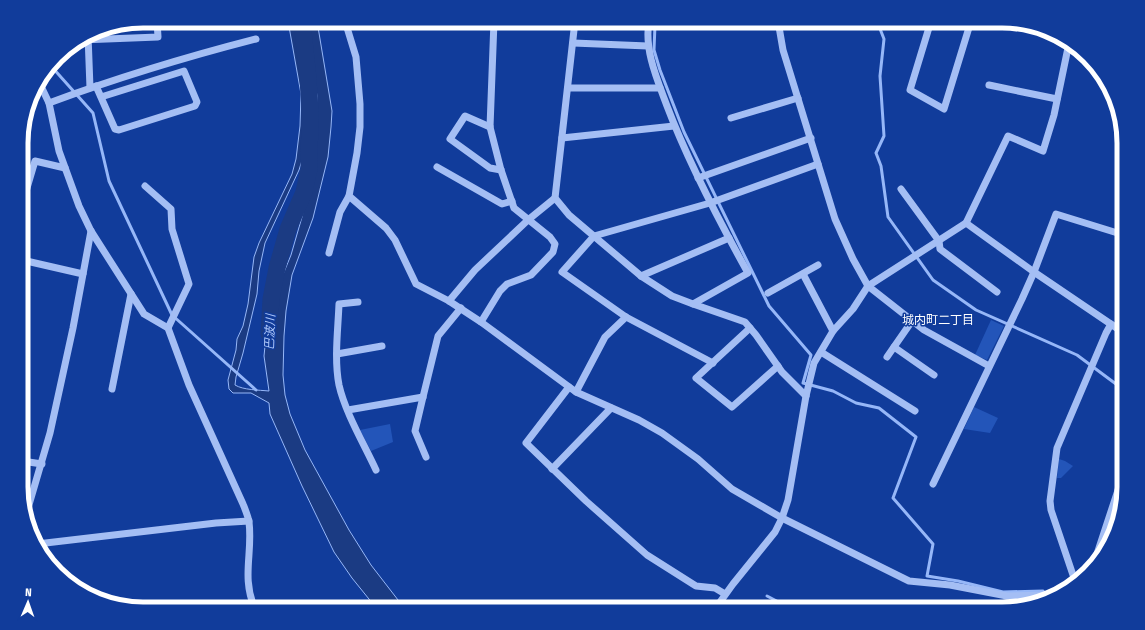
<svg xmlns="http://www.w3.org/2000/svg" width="1145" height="630" font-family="'Fira Sans Condensed','Noto Sans JP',sans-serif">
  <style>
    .green { fill: #2355b9 }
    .water { fill: #1b3b83; stroke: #96b7f8 }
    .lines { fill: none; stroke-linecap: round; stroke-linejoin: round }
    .stream { stroke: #96b7f8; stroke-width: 3 }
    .river { stroke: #1b3b83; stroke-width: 17 }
    .minor { stroke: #a4bef4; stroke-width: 7 }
    .labels { text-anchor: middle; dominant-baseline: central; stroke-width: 3; stroke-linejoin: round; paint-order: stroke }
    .neighbourhood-label { font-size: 12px; fill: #fff; stroke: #113c9b }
    .water-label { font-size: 12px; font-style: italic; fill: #b0c9fb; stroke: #113c9b }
    .rim { fill: none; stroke: #fff; stroke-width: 5 }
  </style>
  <rect width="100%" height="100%" fill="#113c9b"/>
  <g class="green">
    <path d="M 991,320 L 1004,326 L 987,360 L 975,355 Z"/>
    <path d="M 974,407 L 998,418 L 990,433 L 964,429 Z"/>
    <path d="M 390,424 L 393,442 L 371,451 L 360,430 Z"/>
    <path d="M 1059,459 L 1065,461 L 1073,466 L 1061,478 L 1057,478 Z"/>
  </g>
  <path class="water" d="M 288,21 L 296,21 L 307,79 L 308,134 L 304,154 L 299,170 L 265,243 L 259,271 L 257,294 L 243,353 L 236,377 L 235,385 C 243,390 259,390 269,391 L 264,356 L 267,326 L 275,294 L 291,255 L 302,217 L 315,159 L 317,96 L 306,21 L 317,21 L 332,111 L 331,127 L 328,157 L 313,218 L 292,275 L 286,311 L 284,336 L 283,375 L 285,395 L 290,414 L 305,450 L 349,530 L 371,565 L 405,609 L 377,609 L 352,578 L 334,552 L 302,486 L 270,414 L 269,403 L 251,393 L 233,393 L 229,389 L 228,380 L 236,350 L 237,339 L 243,326 L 248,304 L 254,257 L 259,243 L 292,174 L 296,159 L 300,126 L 301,94 Z"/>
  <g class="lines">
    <g class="stream">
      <path d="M 656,21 L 655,25 L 654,50 L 660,70 L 684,132 L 769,306 L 811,355 L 803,383 L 833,391 L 856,403 L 879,408 L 916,437 L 893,498 L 933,544 L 927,576 L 958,581 L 1003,592 L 1043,591 L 1045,595"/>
      <path d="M 877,21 L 884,39 L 880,76 L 884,136 L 876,153 L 881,166 L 888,217 L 933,280 L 976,310 L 1077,355 L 1124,390"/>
      <path d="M 51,66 L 93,113 L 109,181 L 172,315 L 256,390"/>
      <path d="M 767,596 L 792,609"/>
    </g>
    <path class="river" d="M 269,334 L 271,299 L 277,268 L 288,229 L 304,192 L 309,169 L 310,111 L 308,78 L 302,21"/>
    <g class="minor">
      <path d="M 345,21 L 356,57 L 360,104 L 360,127 L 357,153 L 349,196 L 386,228 L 395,240 L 416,284 L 449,301 L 481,322 L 576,392 L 639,420 L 662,433 L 698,459 L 732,489 L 782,518 L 909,581 L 950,585 L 1007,596 L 1054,595"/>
      <path d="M 575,21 L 555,198 L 569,215 L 641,276 L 672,296 L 693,304"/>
      <path d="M 649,21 C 644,50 657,79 667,106 C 689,164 718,219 748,273 L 693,304 L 745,322 L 756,335 L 782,372 L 806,396"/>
      <path d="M 778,21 L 783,50 L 835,219 L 853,259 L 868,286 L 924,330 L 989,366"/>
      <path d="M 882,21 L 887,21"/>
      <path d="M 931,21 L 910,90 L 944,109 L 971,21"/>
      <path d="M 88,35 L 90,88"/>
      <path d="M 81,40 L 158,37 L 157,21"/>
      <path d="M 573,43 L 648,46"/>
      <path d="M 39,82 L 49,103 L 59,151 L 79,206 L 91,231 L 144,314 L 168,328 L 189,385 L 243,504 C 245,509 248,516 249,522 C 253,553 241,577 255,609"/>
      <path d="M 989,85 L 1057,99"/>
      <path d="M 96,86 L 115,129 L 119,130 L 195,106 L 197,102 L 184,71 L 101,97"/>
      <path d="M 568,88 L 660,88"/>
      <path d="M 49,103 C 117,78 186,57 256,39"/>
      <path d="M 731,118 L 798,98"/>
      <path d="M 490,127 L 465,116 L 450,139 L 490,168 L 501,170"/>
      <path d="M 562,138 L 674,126"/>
      <path d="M 437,167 L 502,204 L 512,201"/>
      <path d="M 698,178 L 811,138"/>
      <path d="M 145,186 L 171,209 L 172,229 L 189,284 L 168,328"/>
      <path d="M 901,189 L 939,241 L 940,249 L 997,292"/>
      <path d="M 24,198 L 35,161 L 65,168"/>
      <path d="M 966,223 L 1034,272 L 1124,333"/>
      <path d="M 329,253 L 340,212 L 349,196"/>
      <path d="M 22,260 L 83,274"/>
      <path d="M 803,274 L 833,331"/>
      <path d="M 641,276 L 729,238"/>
      <path d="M 768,293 L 818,265"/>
      <path d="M 449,301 L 475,270 L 528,220 L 555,198"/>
      <path d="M 358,302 L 339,304 C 338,330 334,359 339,385 C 345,412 364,444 376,470"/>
      <path d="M 481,322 L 500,291 L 507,284 L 531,275 L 553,252 L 555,244 L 550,237 L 514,208 L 501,170 L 490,127 L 494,21"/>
      <path d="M 750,328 L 696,378 L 732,407 L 778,366"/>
      <path d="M 894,347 L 934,375"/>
      <path d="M 821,352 L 915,411"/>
      <path d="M 337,354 L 382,346"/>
      <path d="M 887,357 L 912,321"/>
      <path d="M 713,363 L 626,317 L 562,272 L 594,236 L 710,203 L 818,164"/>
      <path d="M 569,387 L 526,443 L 586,501 L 647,555 L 696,586 L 715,588 L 725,594"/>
      <path d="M 112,389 L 131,294"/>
      <path d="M 576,392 L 605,337 L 626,317"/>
      <path d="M 348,410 L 423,397"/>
      <path d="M 426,457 L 415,431 L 423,397 L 438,336 L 461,308"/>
      <path d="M 22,461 L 42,464"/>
      <path d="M 552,469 L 611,408"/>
      <path d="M 933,484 L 1022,299 L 1034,272 L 1056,214 L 1124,235"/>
      <path d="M 26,515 L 50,433 L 73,328 L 91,231"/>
      <path d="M 37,544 L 216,523 L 249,521"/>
      <path d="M 1095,560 L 1124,472"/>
      <path d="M 1075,581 L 1051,510 L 1050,501 L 1057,448 L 1106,333 L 1111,324"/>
      <path d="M 715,609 L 733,584 L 775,532 L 782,518 L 788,500 L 806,396 L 814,363 L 833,331 L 853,309 L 868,286 L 966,223 L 1008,136 L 1043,151 L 1054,115 L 1069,43"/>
    </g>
  </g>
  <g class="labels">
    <g class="neighbourhood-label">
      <text x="938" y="320">城内町二丁目</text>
    </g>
    <g class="water-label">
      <text transform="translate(270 332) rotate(-88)">巴波川</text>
    </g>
  </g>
  <path d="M0 0H1145V630H0ZM143 28H1002A115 115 0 0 1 1117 143V487A115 115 0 0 1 1002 602H143A115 115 0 0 1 28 487V143A115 115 0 0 1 143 28Z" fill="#113c9b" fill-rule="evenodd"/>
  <path class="rim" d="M143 28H1002A115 115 0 0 1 1117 143V487A115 115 0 0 1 1002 602H143A115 115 0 0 1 28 487V143A115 115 0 0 1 143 28Z"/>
  <g transform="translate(28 602) rotate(2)" stroke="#113c9b" stroke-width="3" paint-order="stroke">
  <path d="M0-3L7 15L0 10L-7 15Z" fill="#ffffff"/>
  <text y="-6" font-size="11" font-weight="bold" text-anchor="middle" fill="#ffffff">N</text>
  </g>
</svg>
